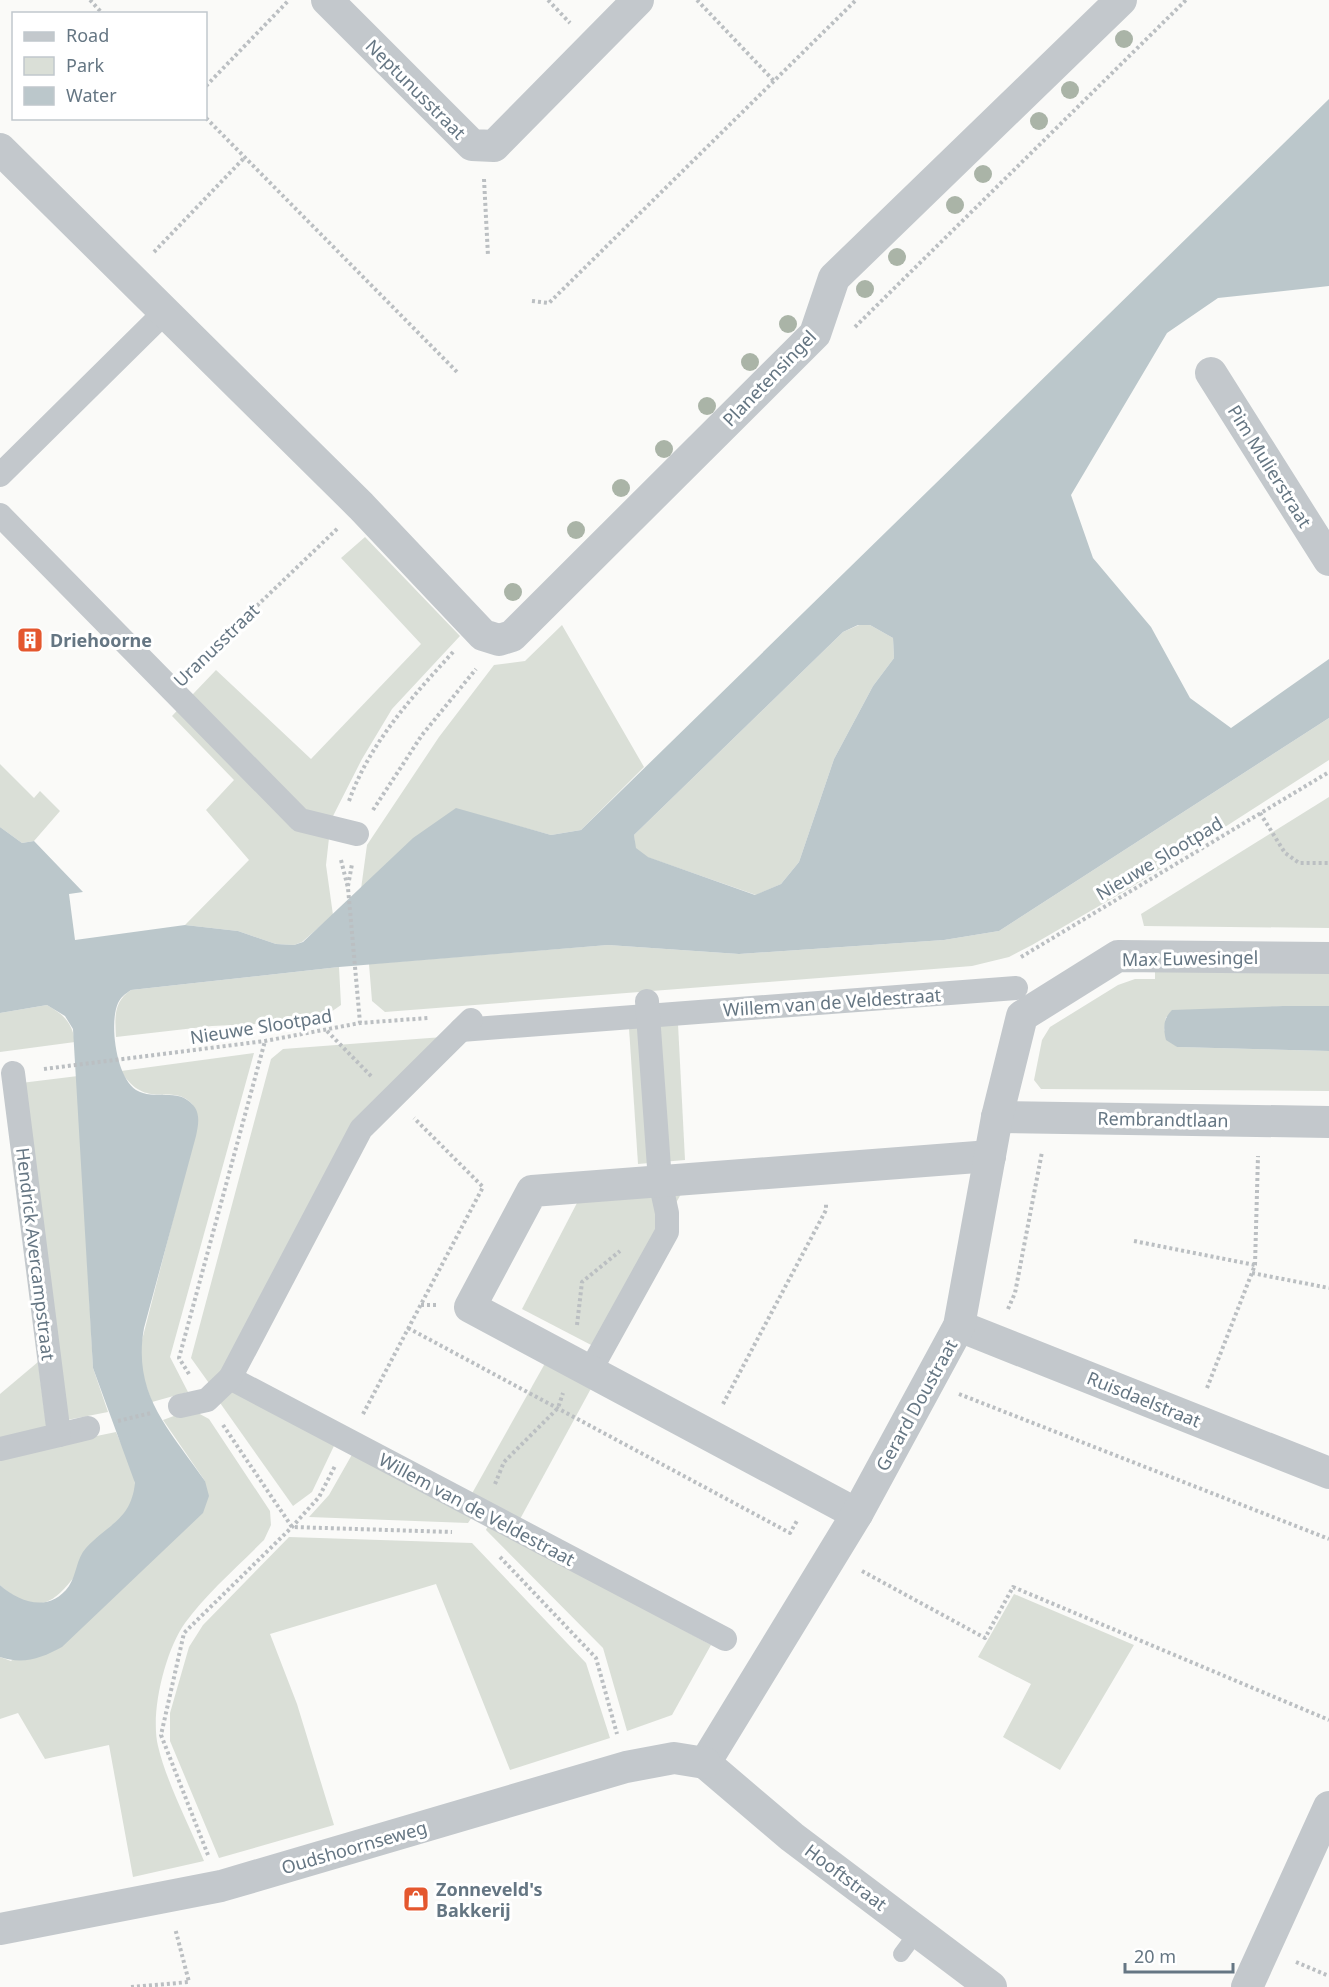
<svg xmlns="http://www.w3.org/2000/svg" width="1329" height="1987" font-family="'Noto Sans',sans-serif">
  <style>
    .green { fill: #dadfd7 }
    .water { fill: #bbc7cb; fill-rule: evenodd }
    .lines { fill: none; stroke-linecap: round; stroke-linejoin: round }
    .path { stroke: #bbbfc2; stroke-width: 4; stroke-dasharray: 3 3; stroke-linecap: butt }
    .service { stroke: #c3c8cc; stroke-width: 16 }
    .pedestrian { stroke: #c3c8cc; stroke-width: 24 }
    .minor { stroke: #c3c8cc; stroke-width: 32 }
    .tree { fill: #aab4a7 }
    .labels { text-anchor: middle; dominant-baseline: central; stroke-width: 6; stroke-linejoin: round; paint-order: stroke }
    .street-label { font-size: 18px; fill: #657683; stroke: #fff }
    .poi-label { font-size: 18px; font-weight: bold; fill: #657683; stroke: #fff; text-anchor: start }
  </style>
  <rect width="100%" height="100%" fill="#fafaf8"/>
  <g class="green">
    <path d="M 365,537 L 460,636 L 392,709 L 362,759 L 331,820 L 326,865 L 333,915 L 302,942 L 294,945 L 276,944 L 238,931 L 185,925 L 249,860 L 206,810 L 234,780 L 172,716 L 216,670 L 311,759 L 421,644 L 341,558 Z"/>
    <path d="M 562,625 L 644,767 L 581,830 L 551,835 L 456,809 L 361,889 L 367,845 L 439,737 L 494,665 L 525,661 Z"/>
    <path d="M 859,625 L 870,625 L 893,638 L 894,658 L 873,686 L 834,759 L 799,862 L 781,884 L 756,895 L 647,857 L 635,848 L 634,835 L 843,632 Z"/>
    <path d="M 1329,718 L 1329,760 L 1130,888 L 1032,945 L 1009,957 L 972,966 L 385,1012 L 372,1001 L 369,964 L 608,945 L 739,954 L 944,940 L 999,931 Z"/>
    <path d="M 0,764 L 34,798 L 40,791 L 60,811 L 34,841 L 22,843 L 0,827 Z"/>
    <path d="M 1329,797 L 1329,928 L 1144,926 L 1141,914 Z"/>
    <path d="M 339,967 L 341,1005 L 318,1021 L 212,1026 L 116,1037 C 115,1018 113,1002 131,990 Z"/>
    <path d="M 1155,970 L 1329,971 L 1329,1006 L 1283,1006 L 1166,1017 L 1164,1030 L 1177,1047 L 1329,1051 L 1329,1091 L 1041,1089 L 1034,1080 L 1042,1040 L 1050,1027 L 1118,985 L 1135,979 L 1155,979 Z"/>
    <path d="M 47,1005 C 64,1015 72,1022 75,1042 L 0,1052 L 0,1013 Z"/>
    <path d="M 678,1024 L 685,1160 L 638,1164 L 629,1028 Z"/>
    <path d="M 443,1037 L 355,1125 L 225,1373 L 211,1386 L 191,1358 L 271,1059 L 283,1049 Z"/>
    <path d="M 254,1053 L 170,1357 L 188,1392 L 152,1402 L 141,1372 L 141,1344 L 198,1122 C 197,1117 195,1108 192,1104 C 173,1082 146,1112 121,1071 Z"/>
    <path d="M 78,1076 L 93,1368 L 108,1412 L 67,1420 L 21,1083 Z"/>
    <path d="M 681,1194 L 595,1347 L 522,1309 L 578,1201 Z"/>
    <path d="M 548,1358 L 594,1383 L 519,1521 L 470,1497 Z"/>
    <path d="M 38,1362 L 47,1430 L 0,1440 L 0,1394 Z"/>
    <path d="M 245,1373 L 343,1427 L 312,1492 L 293,1506 L 218,1400 Z"/>
    <path d="M 182,1413 L 198,1413 L 209,1419 L 270,1511 L 271,1525 L 264,1540 C 239,1565 205,1595 185,1623 C 165,1651 150,1713 158,1746 C 166,1781 190,1827 204,1861 L 133,1877 L 109,1745 L 45,1759 L 18,1713 L 0,1719 L 0,1657 L 11,1661 L 205,1481 L 163,1420 Z"/>
    <path d="M 116,1432 C 124,1452 140,1477 134,1498 C 128,1518 108,1535 95,1550 C 66,1584 49,1630 0,1585 L 0,1456 Z"/>
    <path d="M 354,1451 L 474,1514 L 468,1523 L 309,1517 L 329,1495 Z"/>
    <path d="M 489,1523 L 711,1645 L 672,1715 L 627,1731 L 603,1648 L 486,1530 Z"/>
    <path d="M 289,1537 L 472,1543 L 586,1663 L 610,1738 L 510,1770 L 436,1584 L 270,1634 L 297,1704 L 334,1825 L 219,1858 L 170,1741 L 170,1713 L 189,1647 L 203,1625 Z"/>
    <path d="M 1014,1594 L 1134,1645 L 1060,1770 L 1003,1737 L 1031,1684 L 978,1657 Z"/>
  </g>
  <g class="water">
    <path d="M 1329,99 L 1329,286 L 1218,298 L 1167,333 L 1071,495 L 1093,558 L 1151,627 L 1190,698 L 1231,728 L 1329,659 L 1329,718 L 999,931 L 944,940 L 739,954 L 608,945 L 339,967 L 131,990 C 125,994 121,997 118,1003 C 109,1023 116,1077 136,1090 C 154,1101 178,1087 193,1105 C 201,1114 198,1126 196,1136 L 144,1328 C 132,1395 170,1430 205,1481 L 209,1496 L 203,1513 L 62,1647 C 42,1658 23,1665 0,1657 L 0,1585 C 20,1603 50,1613 69,1586 C 77,1574 76,1559 86,1548 C 108,1524 131,1520 135,1483 L 93,1368 L 73,1029 L 65,1016 L 47,1005 L 0,1013 L 0,827 L 22,843 L 34,841 L 83,892 L 69,894 L 75,940 L 185,925 L 238,931 L 276,944 L 294,945 L 303,942 L 413,838 L 456,808 L 551,835 L 581,830 ZM 858,625 L 870,625 L 893,638 L 894,658 L 873,686 L 834,759 L 799,862 L 781,884 L 755,895 L 648,857 L 636,848 L 634,835 L 843,632 Z"/>
    <path d="M 1283,1006 L 1329,1006 L 1329,1051 L 1177,1047 L 1166,1040 C 1163,1028 1163,1019 1172,1010 Z"/>
  </g>
  <g class="lines">
    <g class="path">
      <path d="M 90,0 L 103,14"/>
      <path d="M 548,0 L 570,23"/>
      <path d="M 697,0 L 774,81"/>
      <path d="M 206,86 L 289,0"/>
      <path d="M 206,118 L 459,374"/>
      <path d="M 484,179 L 488,256"/>
      <path d="M 154,252 L 245,157"/>
      <path d="M 532,301 L 549,303 L 856,0"/>
      <path d="M 855,327 L 1186,0"/>
      <path d="M 192,668 L 338,528"/>
      <path d="M 349,801 C 370,742 413,696 454,651"/>
      <path d="M 373,810 L 422,735 L 476,669"/>
      <path d="M 1260,813 L 1285,853 L 1299,863 L 1329,863"/>
      <path d="M 341,860 L 348,888 L 360,1023"/>
      <path d="M 348,886 L 352,864"/>
      <path d="M 1021,957 L 1329,772"/>
      <path d="M 327,1031 L 372,1077"/>
      <path d="M 44,1069 L 265,1041 L 360,1023 L 428,1018"/>
      <path d="M 1134,1241 L 1255,1265"/>
      <path d="M 1252,1273 L 1329,1288"/>
      <path d="M 421,1305 L 436,1305"/>
      <path d="M 1008,1309 L 1015,1293 L 1042,1152"/>
      <path d="M 577,1325 L 582,1282 L 620,1251"/>
      <path d="M 408,1328 L 790,1533 L 798,1519"/>
      <path d="M 189,1374 L 179,1358 L 265,1041"/>
      <path d="M 1207,1388 L 1255,1265 L 1258,1156"/>
      <path d="M 959,1394 L 1329,1539"/>
      <path d="M 723,1404 L 826,1210 L 826,1203"/>
      <path d="M 363,1414 L 483,1187 L 414,1118"/>
      <path d="M 118,1421 L 151,1413"/>
      <path d="M 223,1425 L 292,1527 L 452,1532"/>
      <path d="M 495,1484 L 504,1462 L 558,1408 L 563,1393"/>
      <path d="M 500,1557 L 596,1658 L 617,1734"/>
      <path d="M 862,1571 L 985,1638 L 1013,1587 L 1329,1720"/>
      <path d="M 208,1855 L 161,1735 L 184,1633 L 292,1527 L 319,1497 L 335,1466"/>
      <path d="M 1296,1962 L 1329,1976"/>
      <path d="M 131,1987 L 189,1982 L 175,1928"/>
    </g>
    <path class="service" d="M 901,1954 L 918,1931"/>
    <g class="pedestrian">
      <path d="M 0,475 L 165,312"/>
      <path d="M 0,515 L 300,820 L 357,834"/>
      <path d="M 461,1030 L 1016,988"/>
      <path d="M 590,1371 L 667,1232 L 667,1213 L 660,1181 L 647,1001"/>
      <path d="M 230,1378 L 725,1639"/>
      <path d="M 180,1406 L 207,1400 L 230,1378 L 361,1129 L 471,1020"/>
      <path d="M 59,1435 L 88,1428"/>
      <path d="M 0,1449 L 59,1435 L 13,1073"/>
    </g>
    <g class="minor">
      <path d="M 327,0 L 472,145 L 494,146 L 638,0"/>
      <path d="M 0,149 L 361,506 L 483,635 L 499,640 L 512,636 L 815,334 L 834,278 L 1121,0"/>
      <path d="M 1211,373 L 1329,560"/>
      <path d="M 997,1117 L 1329,1122"/>
      <path d="M 959,1326 L 1329,1473"/>
      <path d="M 857,1514 L 470,1307 L 532,1191 L 990,1156"/>
      <path d="M 705,1763 L 857,1514 L 959,1326 L 997,1117 L 1022,1016 L 1118,956 L 1329,958"/>
      <path d="M 705,1763 L 792,1837 L 991,1987"/>
      <path d="M 0,1929 L 221,1886 L 626,1767 L 674,1758 L 705,1763"/>
      <path d="M 1247,1987 L 1329,1807"/>
    </g>
  </g>
  <g class="tree">
    <circle cx="1124" cy="39" r="9"/>
    <circle cx="1070" cy="90" r="9"/>
    <circle cx="1039" cy="121" r="9"/>
    <circle cx="983" cy="174" r="9"/>
    <circle cx="955" cy="205" r="9"/>
    <circle cx="897" cy="257" r="9"/>
    <circle cx="865" cy="289" r="9"/>
    <circle cx="788" cy="324" r="9"/>
    <circle cx="750" cy="362" r="9"/>
    <circle cx="707" cy="406" r="9"/>
    <circle cx="664" cy="449" r="9"/>
    <circle cx="621" cy="488" r="9"/>
    <circle cx="576" cy="530" r="9"/>
    <circle cx="513" cy="592" r="9"/>
  </g>
  <defs>
    <symbol id="building-square" viewBox="-11 -11 22 22"><rect x="-9" y="-9" width="18" height="18" rx="4" fill="#e4572e" stroke="#fff"/><path d="M-4-6H4V6H1V3H-1V6H-4ZM-2.5-4.3h1.7v1.8h-1.7ZM.8-4.3h1.7v1.8H.8ZM-2.5-1h1.7V.8h-1.7ZM.8-1h1.7V.8H.8Z" fill="#fff"/></symbol>
    <symbol id="shop-square" viewBox="-11 -11 22 22"><rect x="-9" y="-9" width="18" height="18" rx="4" fill="#e4572e" stroke="#fff"/><path d="M-5-2.5h2.3a2.7 3.5 0 0 1 5.4 0H5L5.5 6h-11ZM-1.5-2.5h3a1.5 2.3 0 0 0-3 0Z" fill="#fff"/></symbol>
  </defs>
  <g fill-rule="evenodd">
    <use href="#building-square" x="15" y="625" width="30" height="30"/>
    <use href="#shop-square" x="401" y="1884" width="30" height="30"/>
  </g>
  <g class="labels">
    <g class="street-label">
      <text transform="translate(416 89) rotate(45)">Neptunusstraat</text>
      <text transform="translate(769 378) rotate(-46)">Planetensingel</text>
      <text transform="translate(1270 466) rotate(58)">Pim Mulierstraat</text>
      <text transform="translate(216 645) rotate(-44)">Uranusstraat</text>
      <text transform="translate(1159 858) rotate(-31)">Nieuwe Slootpad</text>
      <text transform="translate(1190 958) rotate(-1)">Max Euwesingel</text>
      <text transform="translate(832 1002) rotate(-4)">Willem van de Veldestraat</text>
      <text transform="translate(261 1026) rotate(-9)">Nieuwe Slootpad</text>
      <text transform="translate(1163 1119) rotate(1)">Rembrandtlaan</text>
      <text transform="translate(36 1254) rotate(83)">Hendrick Avercampstraat</text>
      <text transform="translate(1144 1399) rotate(22)">Ruisdaelstraat</text>
      <text transform="translate(916 1405) rotate(-61)">Gerard Doustraat</text>
      <text transform="translate(477 1509) rotate(28)">Willem van de Veldestraat</text>
      <text transform="translate(354 1847) rotate(-16)">Oudshoornseweg</text>
      <text transform="translate(846 1877) rotate(37)">Hooftstraat</text>
    </g>
    <g class="poi-label">
      <text x="50" y="640">Driehoorne</text>
      <text x="436" y="1889">Zonneveld's<tspan x="436" dy="21">Bakkerij</tspan></text>
    </g>
  </g>
  <rect x="12" y="12" width="195" height="108" fill="#ffffff" stroke="#c1c8cd" stroke-width="1.5"/>
  <rect x="24" y="32" width="30" height="9" fill="#c3c8cc" stroke="#c1c8cd" stroke-width="1.5"/>
  <text x="66" y="42" font-size="18" fill="#657683">Road</text>
  <rect x="24" y="57" width="30" height="18" fill="#dadfd7" stroke="#c1c8cd" stroke-width="1.5"/>
  <text x="66" y="72" font-size="18" fill="#657683">Park</text>
  <rect x="24" y="87" width="30" height="18" fill="#bbc7cb" stroke="#c1c8cd" stroke-width="1.5"/>
  <text x="66" y="102" font-size="18" fill="#657683">Water</text>
  <path d="M1125 1963v9h108v-9" fill="none" stroke="#657683" stroke-width="3"/>
  <text x="1134" y="1963" font-size="18" fill="#657683" stroke="#ffffff" stroke-width="4.5" paint-order="stroke">20 m</text>
</svg>
